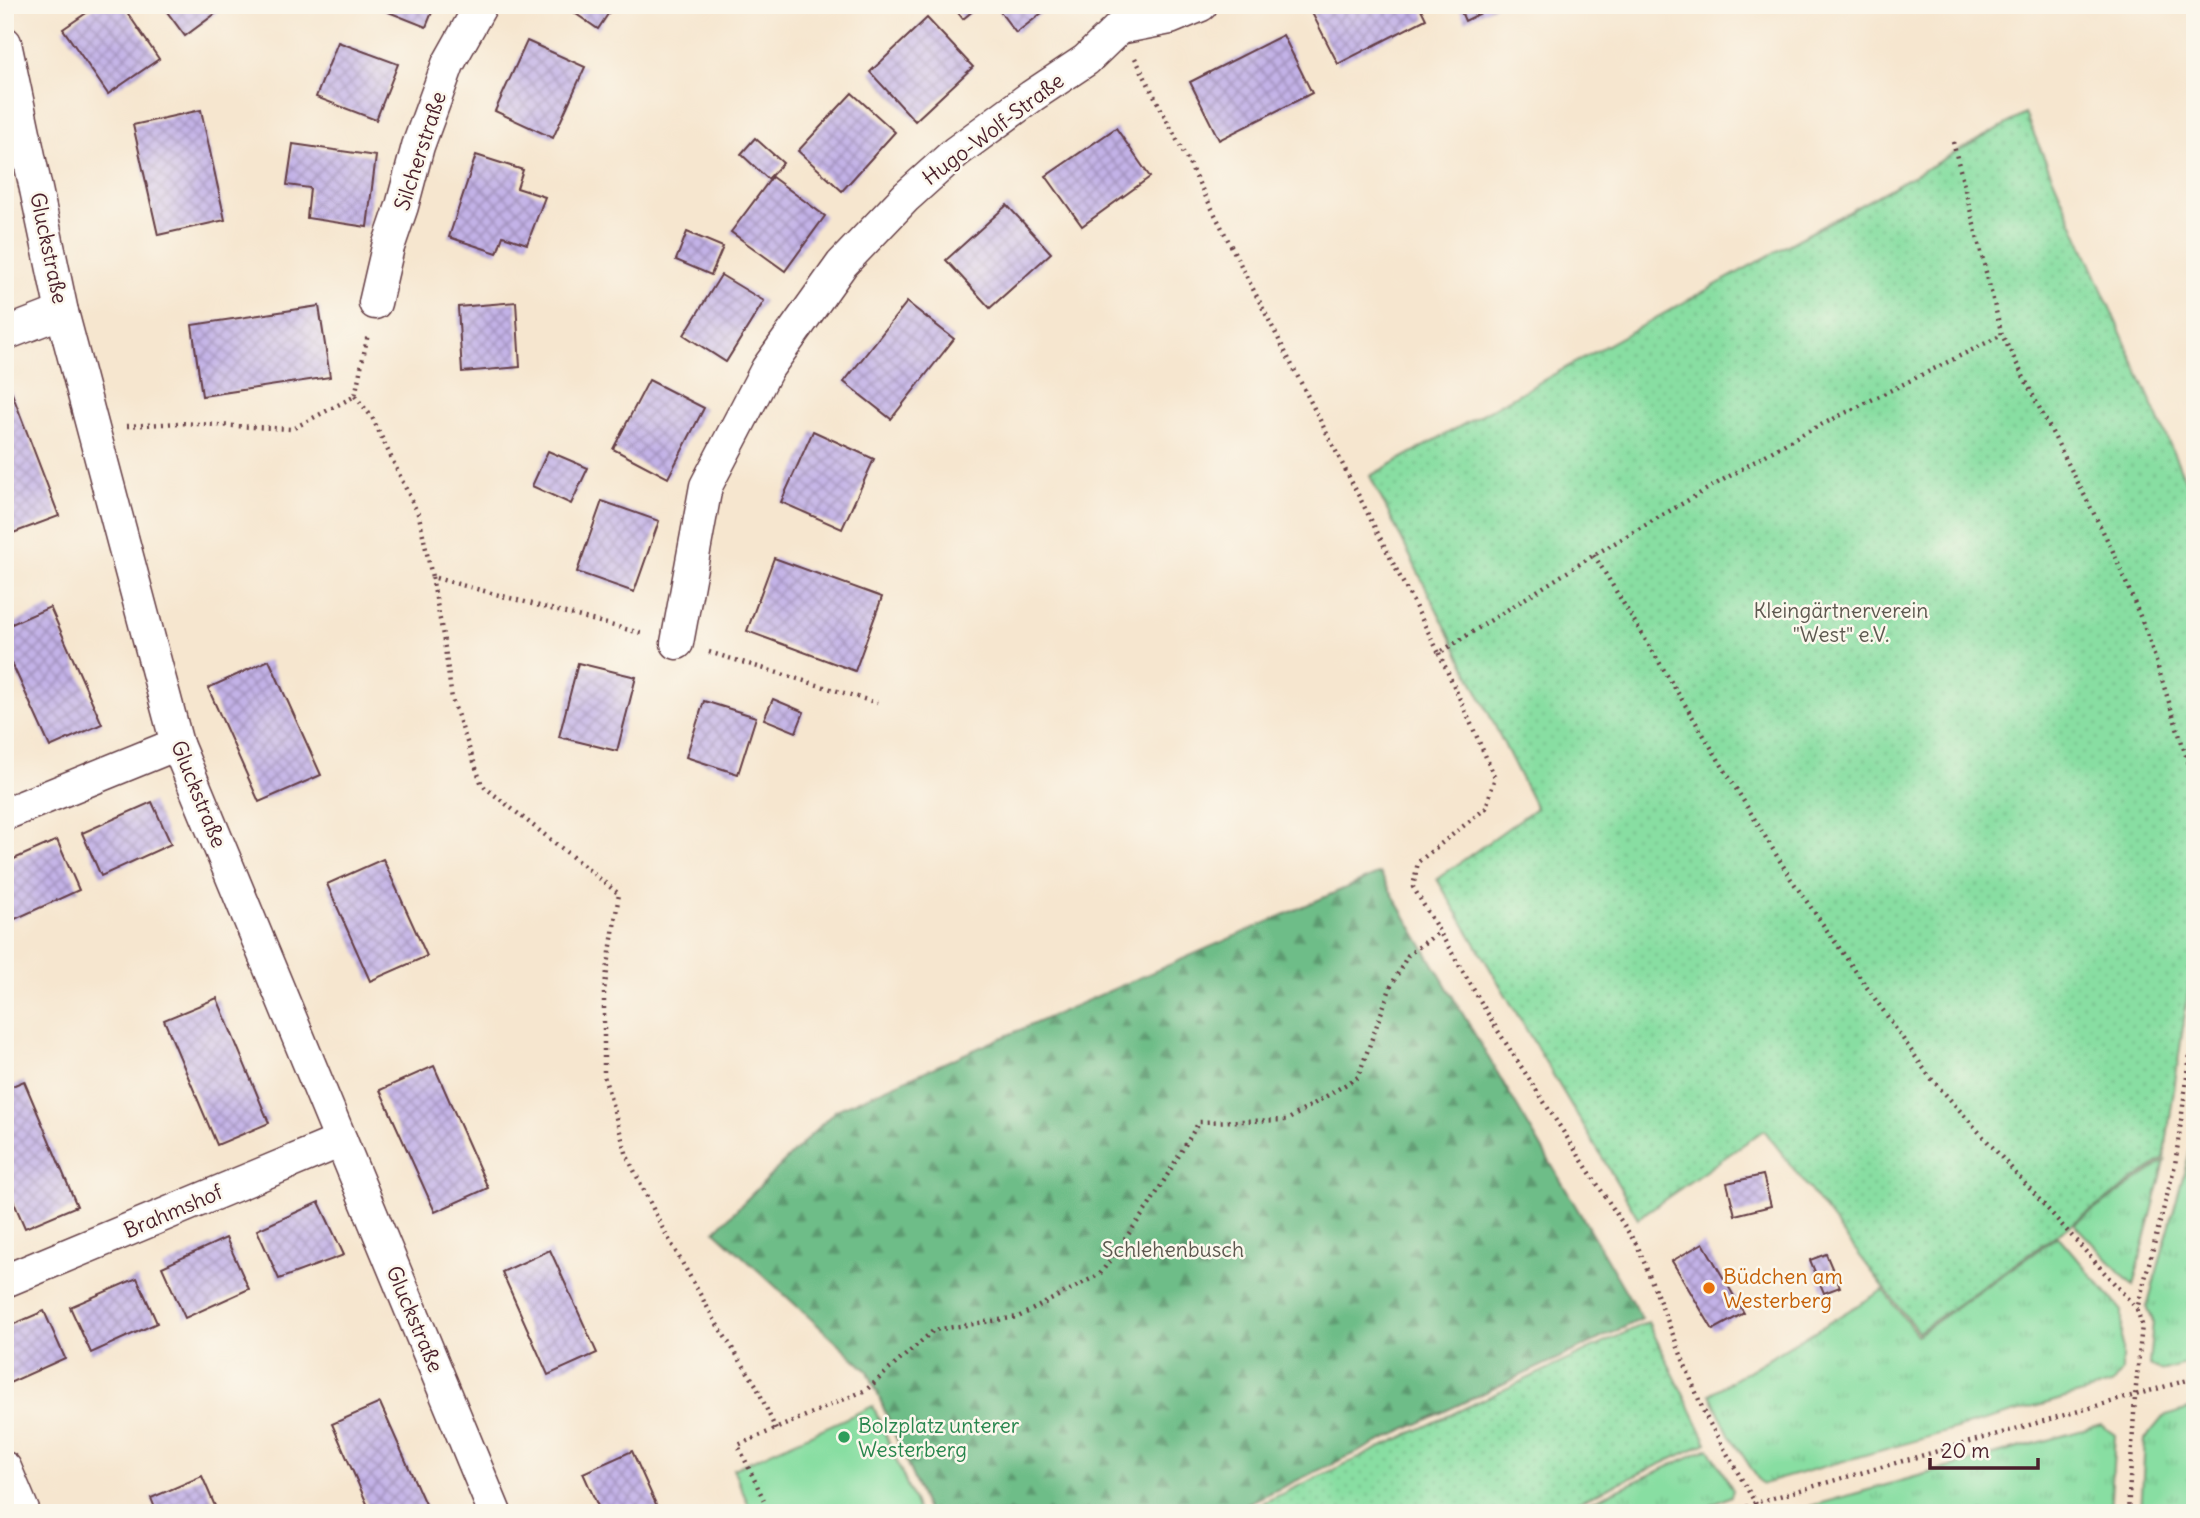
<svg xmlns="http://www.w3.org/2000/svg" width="2200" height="1518" font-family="Delius,sans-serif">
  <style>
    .grass { fill: url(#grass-tufts); stroke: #697e66; stroke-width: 2 }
    .forest { fill: url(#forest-firs); stroke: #5c6e5a; stroke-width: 2 }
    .park { fill: url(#park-dots); stroke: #697e66; stroke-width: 2 }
    .pitch { fill: #88dea2; stroke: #697e66; stroke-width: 2 }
    .building { fill: url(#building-cross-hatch) }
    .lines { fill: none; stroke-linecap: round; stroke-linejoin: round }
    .street-casing { stroke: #643d44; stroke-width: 35 }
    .path { stroke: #643d44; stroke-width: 4.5; stroke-dasharray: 2 5; stroke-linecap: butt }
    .street { stroke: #fff; stroke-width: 32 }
    .food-dot { fill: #e8710a; stroke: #fbf7ec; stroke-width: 2.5 }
    .leisure-dot { fill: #2e9e5b; stroke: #fbf7ec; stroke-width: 2.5 }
    .labels { text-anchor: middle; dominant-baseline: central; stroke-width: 5; stroke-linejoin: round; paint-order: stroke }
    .street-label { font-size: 21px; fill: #4a1f2b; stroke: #fbf7ec }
    .park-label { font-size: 21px; fill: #5d584f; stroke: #fbf7ec }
    .food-label { font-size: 21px; fill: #c56008; stroke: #fbf7ec; text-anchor: start }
    .leisure-label { font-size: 21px; fill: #27864d; stroke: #fbf7ec; text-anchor: start }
  </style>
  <defs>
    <pattern id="grass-tufts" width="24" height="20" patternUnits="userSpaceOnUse" patternTransform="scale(1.75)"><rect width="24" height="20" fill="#88dea2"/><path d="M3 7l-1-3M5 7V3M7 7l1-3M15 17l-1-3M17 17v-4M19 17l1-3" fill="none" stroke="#77be8c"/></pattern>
    <pattern id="forest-firs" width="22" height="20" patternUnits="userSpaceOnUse" patternTransform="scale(1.75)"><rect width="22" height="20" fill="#6ebd88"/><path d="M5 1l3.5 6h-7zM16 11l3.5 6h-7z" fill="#5c996f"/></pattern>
    <pattern id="park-dots" width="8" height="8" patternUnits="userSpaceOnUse" patternTransform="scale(1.75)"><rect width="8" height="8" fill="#88dea2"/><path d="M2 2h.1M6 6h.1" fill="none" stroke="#77be8c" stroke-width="1.8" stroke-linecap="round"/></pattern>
    <pattern id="building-cross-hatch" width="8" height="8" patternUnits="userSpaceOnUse" patternTransform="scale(1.75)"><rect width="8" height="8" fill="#c3b2e7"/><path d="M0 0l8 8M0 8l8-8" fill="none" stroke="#a090bb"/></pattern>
  </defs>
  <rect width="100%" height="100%" fill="#fbf7ec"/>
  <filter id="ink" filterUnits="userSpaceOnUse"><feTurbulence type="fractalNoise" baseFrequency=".0143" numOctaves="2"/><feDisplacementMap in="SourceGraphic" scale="14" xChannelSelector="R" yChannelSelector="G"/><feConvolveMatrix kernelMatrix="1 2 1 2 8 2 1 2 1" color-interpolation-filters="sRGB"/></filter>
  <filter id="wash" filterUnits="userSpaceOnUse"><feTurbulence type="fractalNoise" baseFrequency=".00686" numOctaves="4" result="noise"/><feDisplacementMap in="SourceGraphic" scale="28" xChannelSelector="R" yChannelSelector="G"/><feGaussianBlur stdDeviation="1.57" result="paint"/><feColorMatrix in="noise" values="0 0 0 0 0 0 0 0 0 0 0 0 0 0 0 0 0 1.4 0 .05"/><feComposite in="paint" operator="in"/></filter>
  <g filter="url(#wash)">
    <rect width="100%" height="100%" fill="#f6e6cf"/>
    <g class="grass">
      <path d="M 2195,1106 L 2195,1361 L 2161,1371 L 2149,1365 L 2153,1321 L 2147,1307 L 2189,1155 Z"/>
      <path d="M 2165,1161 L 2133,1286 L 2074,1224 Z"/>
      <path d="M 2058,1236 L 2122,1311 L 2122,1371 L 2111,1385 L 1763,1484 L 1760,1482 L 1729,1434 L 1710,1394 L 1883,1290 L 1917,1335 Z"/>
      <path d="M 2195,1407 L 2195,1460 L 2193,1461 L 2195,1513 L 2141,1513 L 2145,1439 L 2163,1417 Z"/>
      <path d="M 2101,1425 L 2115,1435 L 2110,1513 L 1786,1513 Z"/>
      <path d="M 1709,1448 L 1733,1490 L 1731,1496 L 1695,1513 L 1566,1513 Z"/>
    </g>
    <path class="forest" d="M 1380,873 L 1642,1319 L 1227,1513 L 928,1513 L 868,1371 L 715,1231 L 836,1110 Z"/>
    <g class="park">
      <path d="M 2025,114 L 2195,502 L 2195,944 L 2164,1159 L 1918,1332 L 1764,1130 L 1638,1218 L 1437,879 L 1536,808 L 1370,476 Z"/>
      <path d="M 1648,1322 L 1707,1443 L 1553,1513 L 1241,1513 Z"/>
    </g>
    <path class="pitch" d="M 873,1406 L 919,1513 L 752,1513 L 733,1469 Z"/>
    <g id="blocks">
      <g class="building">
        <path d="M 98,5 L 122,5 L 159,59 L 108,94 L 63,29 Z"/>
        <path d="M 162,5 L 227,5 L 185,36 Z"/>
        <path d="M 371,5 L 435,5 L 426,27 Z"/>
        <path d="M 563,5 L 614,5 L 598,29 Z"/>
        <path d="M 952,5 L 980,5 L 963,19 Z"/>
        <path d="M 995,5 L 1052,5 L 1016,33 Z"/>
        <path d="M 1326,5 L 1419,5 L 1426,19 L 1338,64 L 1312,13 Z"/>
        <path d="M 1458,5 L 1497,5 L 1465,21 Z"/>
        <path d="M 927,18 L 973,67 L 915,121 L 870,72 Z"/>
        <path d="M 1283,35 L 1312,93 L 1219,140 L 1190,82 Z"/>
        <path d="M 527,41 L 585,67 L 553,138 L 495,111 Z"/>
        <path d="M 338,42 L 398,64 L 376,120 L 316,97 Z"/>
        <path d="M 852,93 L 895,132 L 842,191 L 798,151 Z"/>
        <path d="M 201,110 L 225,220 L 158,235 L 133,125 Z"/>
        <path d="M 1116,128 L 1150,177 L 1082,226 L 1046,176 Z"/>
        <path d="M 755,138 L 783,163 L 768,179 L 741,154 Z"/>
        <path d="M 293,144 L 376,156 L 367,227 L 307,218 L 310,188 L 287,185 Z"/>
        <path d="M 476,155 L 523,170 L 517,188 L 545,197 L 527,244 L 503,236 L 497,253 L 449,237 Z"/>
        <path d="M 772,177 L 825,216 L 785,271 L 731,232 Z"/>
        <path d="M 1007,205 L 1051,253 L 990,308 L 946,260 Z"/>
        <path d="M 687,232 L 723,247 L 711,275 L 676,260 Z"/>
        <path d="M 721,275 L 764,301 L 726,362 L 684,335 Z"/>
        <path d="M 516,302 L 520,367 L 462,372 L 458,307 Z"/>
        <path d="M 907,302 L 954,339 L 891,419 L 844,382 Z"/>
        <path d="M 319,306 L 330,377 L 202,396 L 192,325 Z"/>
        <path d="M 5,375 L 59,516 L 5,536 Z"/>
        <path d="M 649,380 L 704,408 L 668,478 L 613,449 Z"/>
        <path d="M 813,431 L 874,459 L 842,529 L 781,502 Z"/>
        <path d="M 548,451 L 588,468 L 571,504 L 532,486 Z"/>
        <path d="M 602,501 L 659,521 L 634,592 L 577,572 Z"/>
        <path d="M 774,558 L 882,597 L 855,671 L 747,631 Z"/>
        <path d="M 50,607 L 102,724 L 50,747 L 5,648 L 5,627 Z"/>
        <path d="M 269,660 L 321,775 L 259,802 L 208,688 Z"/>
        <path d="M 578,663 L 636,677 L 617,751 L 559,737 Z"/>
        <path d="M 773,699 L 804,712 L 796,732 L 764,719 Z"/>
        <path d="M 704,701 L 756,717 L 738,774 L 686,757 Z"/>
        <path d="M 152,802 L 171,844 L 101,876 L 82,833 Z"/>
        <path d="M 57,840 L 79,890 L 13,920 L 5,904 L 5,863 Z"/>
        <path d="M 383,859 L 427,956 L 370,981 L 327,884 Z"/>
        <path d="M 217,998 L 269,1123 L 217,1145 L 164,1020 Z"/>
        <path d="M 434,1066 L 488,1188 L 435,1212 L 380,1090 Z"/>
        <path d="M 24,1081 L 77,1206 L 25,1228 L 5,1182 L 5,1089 Z"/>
        <path d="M 1763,1175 L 1771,1206 L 1735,1215 L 1727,1183 Z"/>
        <path d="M 319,1202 L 344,1255 L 279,1279 L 257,1230 Z"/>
        <path d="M 226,1238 L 249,1289 L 185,1318 L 162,1267 Z"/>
        <path d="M 1703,1243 L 1744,1313 L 1713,1330 L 1672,1261 Z"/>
        <path d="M 550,1250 L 597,1353 L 548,1375 L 502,1272 Z"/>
        <path d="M 1826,1254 L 1840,1287 L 1824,1293 L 1810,1260 Z"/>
        <path d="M 137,1278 L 157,1323 L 91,1353 L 70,1307 Z"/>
        <path d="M 44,1311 L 65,1358 L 5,1385 L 5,1328 Z"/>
        <path d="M 380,1403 L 429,1513 L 371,1513 L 332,1424 Z"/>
        <path d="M 632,1451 L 660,1513 L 601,1513 L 583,1473 Z"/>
        <path d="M 202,1476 L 218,1513 L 157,1513 L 151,1498 Z"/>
      </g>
    </g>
  </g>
  <g filter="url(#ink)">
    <use href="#blocks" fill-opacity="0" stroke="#643d44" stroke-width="2"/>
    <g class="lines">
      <defs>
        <g id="street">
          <path d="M 1119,28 L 1170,18 L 1201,5"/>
          <path d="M 5,43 L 62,312 L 177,744 L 495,1513"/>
          <path d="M 375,303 L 388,247 L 402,206 L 418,146 L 448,64 L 481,5"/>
          <path d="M 5,334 L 62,312"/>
          <path d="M 677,643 L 706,486 L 767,369 L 842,264 L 906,197 L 956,152 L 1032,96 L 1086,60 L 1119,28"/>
          <path d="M 5,814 L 177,744"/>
          <path d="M 5,1281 L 341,1141"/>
          <path d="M 5,1468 L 24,1513"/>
        </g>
      </defs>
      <use href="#street" class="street-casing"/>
      <g class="path">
        <path d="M 1135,58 L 1439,653 L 1594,555 L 1795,438 L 2002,335"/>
        <path d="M 1953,142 L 2002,335 L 2112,549 L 2147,633 L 2195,784"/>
        <path d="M 355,396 L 372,417 L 419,516 L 432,577 L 644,634"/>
        <path d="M 127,426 L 180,423 L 292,429 L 355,396 L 368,334"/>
        <path d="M 1594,555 L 1791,879 L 1929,1076 L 2137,1309"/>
        <path d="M 432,577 L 444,641 L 452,699 L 482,785 L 619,894 L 604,991 L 604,1076 L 627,1156 L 662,1227 L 718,1326 L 756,1385 L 776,1430"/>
        <path d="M 709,652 L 877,703"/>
        <path d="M 1439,653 L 1495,777 L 1486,808 L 1418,862 L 1413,887 L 1498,1031 L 1638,1247 L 1705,1415 L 1761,1513"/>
        <path d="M 770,1513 L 738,1445 L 866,1390 L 934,1330 L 1018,1317 L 1100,1274 L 1150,1204 L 1199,1122 L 1287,1120 L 1358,1077 L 1391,986 L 1408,955 L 1439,932"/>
        <path d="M 1734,1513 L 1755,1503 L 2195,1378"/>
        <path d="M 2128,1513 L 2135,1397 L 2142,1325 L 2137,1309 L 2175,1165 L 2195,1018"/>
      </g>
      <use href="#street" class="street"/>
    </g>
  </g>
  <circle class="food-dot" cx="1709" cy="1288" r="7"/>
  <circle class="leisure-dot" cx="844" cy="1437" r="7"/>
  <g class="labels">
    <g class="street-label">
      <text transform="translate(993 129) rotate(-37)">Hugo-Wolf-Straße</text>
      <text transform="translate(420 151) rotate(-72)">Silcherstraße</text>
      <text transform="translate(49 248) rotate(78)">Gluckstraße</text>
      <text transform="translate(199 794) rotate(68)">Gluckstraße</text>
      <text transform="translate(173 1211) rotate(-23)">Brahmshof</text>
      <text transform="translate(415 1319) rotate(67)">Gluckstraße</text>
    </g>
    <g class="park-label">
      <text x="1841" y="610">Kleingärtnerverein<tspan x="1841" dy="24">"West" e.V.</tspan></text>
      <text x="1173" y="1249">Schlehenbusch</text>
    </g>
    <g class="food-label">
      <text x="1723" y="1276">Büdchen am<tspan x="1723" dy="24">Westerberg</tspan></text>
    </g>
    <g class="leisure-label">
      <text x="858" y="1425">Bolzplatz unterer<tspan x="858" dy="24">Westerberg</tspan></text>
    </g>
  </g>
  <rect width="2200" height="1518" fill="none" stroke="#fbf7ec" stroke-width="28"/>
  <path d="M1930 1458v10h108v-10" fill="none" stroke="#4a1f2b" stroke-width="3.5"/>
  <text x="1941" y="1458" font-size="21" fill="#4a1f2b" stroke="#fbf7ec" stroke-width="5" paint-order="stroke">20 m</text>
</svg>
